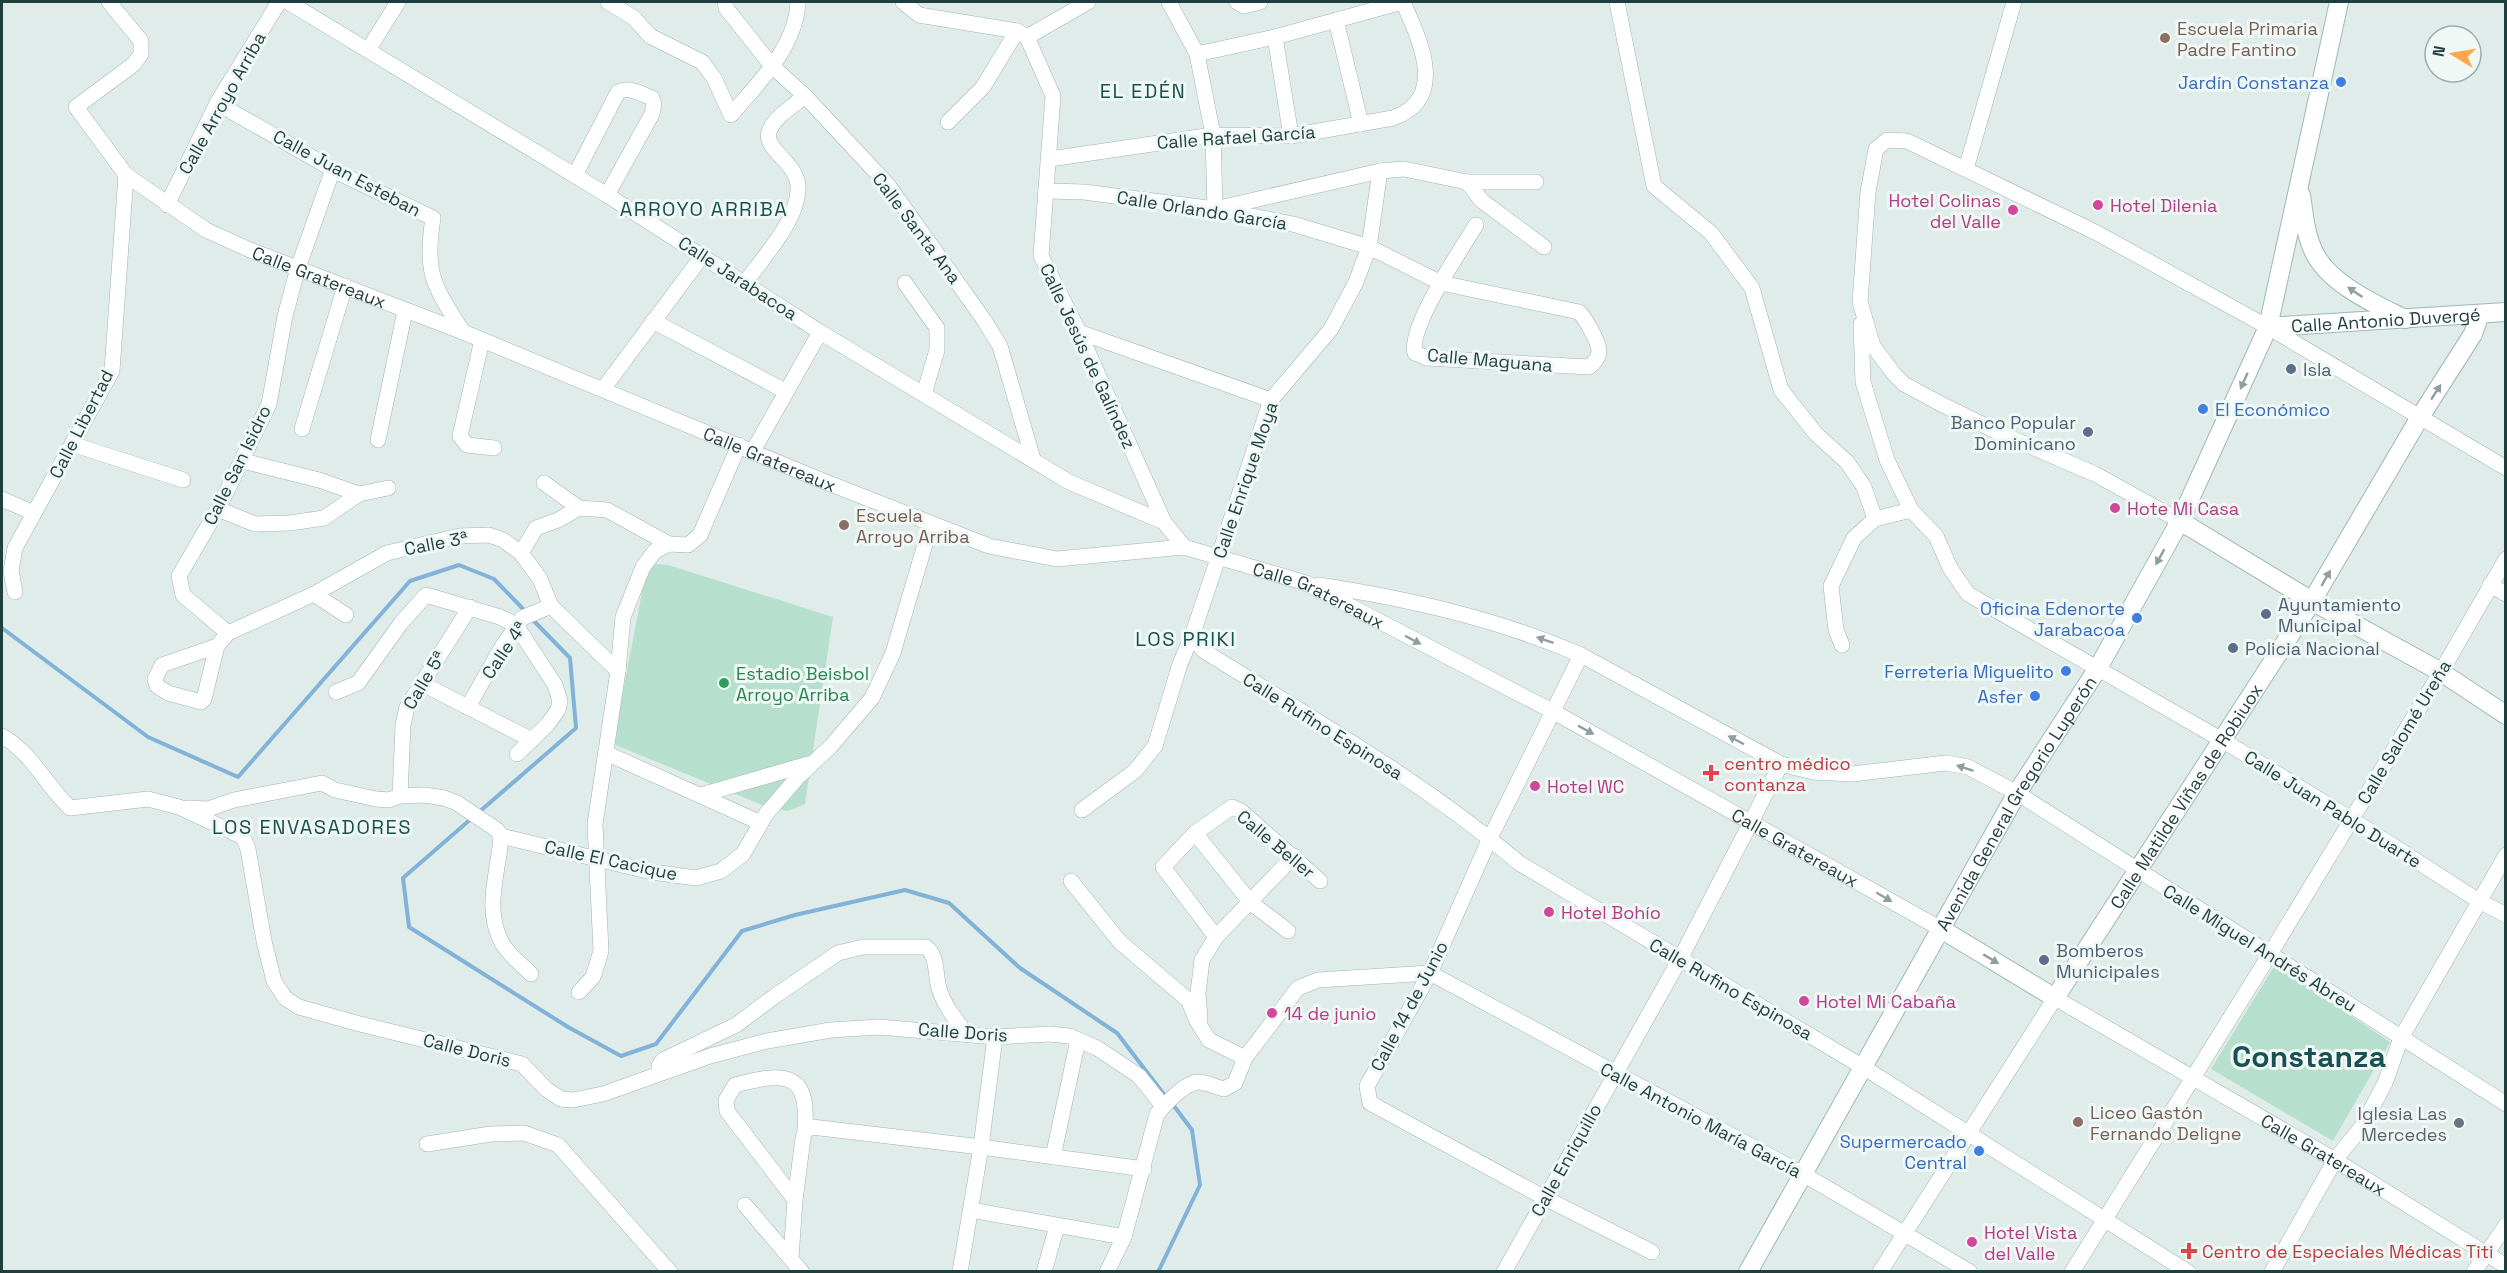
<svg xmlns="http://www.w3.org/2000/svg" width="2507" height="1273" font-family="'Space Grotesk',sans-serif">
  <style>
    .green { fill: #b6e0cd }
    .lines { fill: none; stroke-linecap: round; stroke-linejoin: round }
    .stream { stroke: #81b2d7; stroke-width: 4 }
    .minor-casing { stroke: #a2b4b3; stroke-width: 16 }
    .tertiary-casing { stroke: #a2b4b3; stroke-width: 20 }
    .secondary-casing { stroke: #9db9b6; stroke-width: 20 }
    .minor { stroke: #fff; stroke-width: 15 }
    .tertiary { stroke: #fff; stroke-width: 18 }
    .secondary { stroke: #fff; stroke-width: 18 }
    .oneway { fill: #8f9e9e }
    .education-dot { fill: #8d6e63; stroke: #f0f8f6; stroke-width: 2 }
    .shop-dot { fill: #3f7fe0; stroke: #f0f8f6; stroke-width: 2 }
    .hotel-dot { fill: #d1479c; stroke: #f0f8f6; stroke-width: 2 }
    .service-dot { fill: #5c6f8a; stroke: #f0f8f6; stroke-width: 2 }
    .leisure-dot { fill: #2e9e5b; stroke: #f0f8f6; stroke-width: 2 }
    .health-dot { fill: #e0444e; stroke: #f0f8f6; stroke-width: 2 }
    .worship-dot { fill: #6b7280; stroke: #f0f8f6; stroke-width: 2 }
    .labels { text-anchor: middle; dominant-baseline: central; stroke-width: 6; stroke-linejoin: round; paint-order: stroke }
    .education-label { font-size: 18px; fill: #785e54; stroke: #f0f8f6; text-anchor: start }
    .shop-label { font-size: 18px; fill: #366cbe; stroke: #f0f8f6; text-anchor: end }
    .street-label { font-size: 18px; fill: #1f3e3e; stroke: #f0f8f6 }
    .hotel-label { font-size: 18px; fill: #b23c85; stroke: #f0f8f6; text-anchor: start }
    .service-label { font-size: 18px; fill: #4e5e75; stroke: #f0f8f6; text-anchor: start }
    .leisure-label { font-size: 18px; fill: #27864d; stroke: #f0f8f6; text-anchor: start }
    .health-label { font-size: 18px; fill: #be3a42; stroke: #f0f8f6; text-anchor: start }
    .worship-label { font-size: 18px; fill: #5b616d; stroke: #f0f8f6; text-anchor: end }
    .neighbourhood-label { font-size: 20px; letter-spacing: 1.5px; fill: #195052; stroke: #f0f8f6 }
    .town-label { font-size: 30px; font-weight: bold; fill: #195052; stroke: #f0f8f6 }
  </style>
  <rect width="100%" height="100%" fill="#dfecea"/>
  <g class="green">
    <path d="M 653,564 L 668,565 L 833,617 L 805,804 L 788,811 L 767,807 L 613,744 L 643,587 Z"/>
    <path d="M 2275,965 L 2390,1042 L 2333,1141 L 2211,1069 Z"/>
  </g>
  <g class="lines">
    <g class="stream">
      <path d="M 2,628 L 148,737 L 238,777 L 410,581 L 459,565 L 494,579 L 526,612"/>
      <path d="M 478,813 L 576,728 L 570,658 L 531,618"/>
      <path d="M 472,818 L 403,878 L 409,927 L 568,1027 L 621,1056 L 656,1044 L 742,931 L 795,915 L 905,890 L 949,903 L 1020,968 L 1117,1033 L 1166,1097"/>
      <path d="M 1158,1272 L 1200,1185 L 1192,1130 L 1171,1102"/>
    </g>
    <defs>
      <g id="minor">
        <path id="s1" d="M 109,2 L 141,41 L 141,54 L 134,64 L 76,107 L 126,175 L 206,230 L 250,250 L 463,332 L 823,481 L 989,546 L 1057,559 L 1184,547 L 1306,583 L 1554,712 L 1941,929"/>
        <path d="M 288,2 L 607,195 L 820,332 L 1069,482 L 1164,522"/>
        <path d="M 608,2 L 634,18 L 650,36 L 702,62 L 714,78 L 731,115 C 759,82 796,47 798,2"/>
        <path d="M 725,2 L 726,8 L 772,66 L 805,96 L 888,185 L 984,320 L 1000,346 L 1033,459"/>
        <path d="M 903,2 L 919,15 L 1017,31 L 1027,37 L 1053,96 L 1041,256 L 1079,332 L 1164,522 L 1184,547"/>
        <path d="M 1169,2 L 1197,54 L 1213,135 L 1215,209 L 1380,171 L 1404,169 L 1467,182 L 1536,182"/>
        <path d="M 1237,2 L 1244,6 L 1260,2"/>
        <path d="M 1617,2 L 1654,186 L 1711,233 L 1752,288 L 1781,390 L 1816,434 L 1847,462 L 1864,487 L 1875,519"/>
        <path d="M 1336,20 L 1361,124"/>
        <path d="M 1027,37 L 1088,2"/>
        <path d="M 1275,37 L 1291,136"/>
        <path d="M 368,50 L 398,2"/>
        <path d="M 1197,54 L 1275,37 L 1402,2"/>
        <path d="M 217,103 L 341,174 L 433,218 C 424,274 434,286 463,332"/>
        <path d="M 948,122 L 983,87 L 1017,31"/>
        <path d="M 1050,159 L 1213,135 L 1291,136 L 1393,118 C 1449,98 1419,39 1403,2"/>
        <path d="M 1966,169 L 2014,2"/>
        <path d="M 575,175 L 618,92 C 630,86 641,94 652,98 L 654,104 L 652,114 L 607,195"/>
        <path d="M 1467,182 L 1482,201 L 1544,247"/>
        <path d="M 1046,191 L 1084,192 L 1215,209 L 1293,224 L 1369,247 L 1441,283 L 1579,312 C 1585,318 1599,342 1599,351 C 1599,358 1594,363 1589,367 L 1427,358 L 1415,353 C 1408,327 1461,250 1476,225"/>
        <path d="M 167,205 L 217,103 L 279,2"/>
        <path d="M 745,283 C 763,257 796,223 798,191 C 801,164 763,150 769,132 C 773,118 794,105 805,96"/>
        <path d="M 905,283 L 937,328 L 937,350 L 924,394"/>
        <path d="M 653,321 L 785,391"/>
        <path d="M 1861,324 L 1863,382 L 1887,460 L 1911,510 L 1936,536 L 1950,568 L 1968,594 L 2222,740 L 2351,819 L 2479,901 L 2506,915"/>
        <path d="M 1079,332 L 1271,400"/>
        <path d="M 482,340 L 460,436 L 467,445 L 494,448"/>
        <path d="M 603,389 L 703,255"/>
        <path d="M 302,429 L 345,286"/>
        <path d="M 378,440 L 405,311"/>
        <path d="M 72,444 L 183,480"/>
        <path d="M 753,451 L 820,332"/>
        <path d="M 243,461 L 319,480 L 359,494"/>
        <path d="M 544,483 L 579,508 L 607,510 L 669,544"/>
        <path d="M 2,499 L 34,513"/>
        <path d="M 218,509 L 255,524 L 290,523 L 324,518 L 359,494 L 388,488"/>
        <path d="M 2180,521 L 2095,474 L 2004,435 L 1941,404 L 1904,384 L 1894,374 L 1873,346 L 1860,302 L 1868,192 L 1876,149 L 1887,140 L 1907,141 L 2095,232 L 2268,327 L 2506,468"/>
        <path d="M 521,553 L 536,528 L 558,520 L 579,508"/>
        <path d="M 1319,585 C 1409,599 1498,619 1581,655 L 1781,764 L 1813,772 L 1852,774 L 1946,763 L 1968,767 L 2017,793 L 2506,1104"/>
        <path d="M 2490,585 L 2506,594"/>
        <path d="M 15,592 L 11,571 L 15,548 L 112,371 L 126,175"/>
        <path d="M 314,594 L 346,615"/>
        <path d="M 228,633 L 183,595 L 179,576 L 218,509 L 269,404 L 285,316 L 298,268 L 333,169"/>
        <path d="M 1192,636 L 1204,651 C 1311,718 1423,781 1519,863 L 1863,1067 L 2188,1272"/>
        <path d="M 1842,645 L 1836,630 L 1831,586 L 1854,538 L 1875,519 L 1911,510"/>
        <path d="M 217,646 L 162,665 L 155,679 L 157,686 L 168,693 L 201,702 L 204,699 L 217,646 L 228,633 L 314,594 L 387,553 L 459,536 L 489,535 L 503,540 L 521,553 L 540,579 L 551,606 L 618,671"/>
        <path d="M 1581,655 L 1490,838 L 1430,973 L 1367,1086 L 1370,1103 L 1545,1198 L 1652,1252"/>
        <path d="M 421,683 L 530,739"/>
        <path d="M 336,692 L 358,683 L 401,623 L 426,595 L 500,617 L 516,625 L 555,685 L 560,701 L 558,710 L 548,724 L 517,754"/>
        <path d="M 468,707 L 500,650 L 522,618 L 551,606"/>
        <path d="M 2,736 C 31,752 46,785 70,808 L 148,799 L 179,807 L 243,837 L 248,849 L 264,941 L 274,981 L 285,998 L 299,1007 L 356,1023 L 522,1064 L 546,1089 L 561,1099 L 573,1100 L 603,1094 L 710,1056 L 767,1041 L 831,1030 L 879,1027 L 995,1037 L 1050,1034 L 1069,1036 L 1097,1048 L 1139,1076 L 1163,1106"/>
        <path d="M 606,753 L 761,823"/>
        <path d="M 701,795 L 808,764"/>
        <path d="M 400,796 L 403,725 L 407,707 L 470,607"/>
        <path d="M 188,808 L 208,809 L 234,800 L 322,783 L 335,790 L 376,799 L 389,800 L 400,796 L 424,795 L 444,798 L 457,803 L 497,830 L 501,836"/>
        <path d="M 1082,810 L 1135,771 L 1155,746 L 1180,664 L 1192,636 L 1271,400 L 1331,329 L 1356,282 L 1369,247 L 1380,171"/>
        <path d="M 1195,833 L 1251,903 L 1288,931"/>
        <path d="M 501,836 L 652,872 L 696,878 L 721,871 L 743,854 L 766,814 L 797,778 L 831,746 L 872,698 L 893,653 L 931,524"/>
        <path d="M 501,836 C 499,872 483,908 502,943 C 508,954 522,965 531,974"/>
        <path d="M 1071,881 L 1120,942 L 1188,1000 L 1197,1021 L 1209,1040 L 1245,1058"/>
        <path d="M 1216,937 L 1163,867 L 1195,833 L 1232,807 L 1241,811 L 1320,881"/>
        <path d="M 579,992 L 593,977 L 601,951 L 595,824 L 618,671 L 623,617 L 643,567 L 655,551 L 669,544 L 688,545 L 700,535 L 739,445"/>
        <path d="M 1200,1018 L 1198,993 L 1202,960 L 1216,937 L 1294,856"/>
        <path d="M 659,1073 L 659,1066 L 663,1060 L 736,1025 L 775,996 L 838,953 L 863,947 L 926,947 C 938,956 935,975 939,988 C 943,1004 956,1020 966,1033"/>
        <path d="M 806,1130 L 812,1127 L 981,1147 L 1144,1169"/>
        <path d="M 427,1144 L 491,1134 L 524,1133 L 558,1145 L 670,1272"/>
        <path d="M 1053,1157 L 1078,1040"/>
        <path d="M 745,1205 L 802,1272"/>
        <path d="M 971,1210 L 1124,1237"/>
        <path d="M 791,1258 L 795,1200 L 803,1138 C 807,1128 805,1119 805,1109 C 803,1065 765,1078 735,1085 L 726,1100 L 727,1111 L 795,1200"/>
        <path d="M 960,1272 L 981,1147 L 995,1037"/>
        <path d="M 1044,1272 L 1057,1226"/>
        <path d="M 1107,1272 L 1124,1237 L 1157,1114 C 1165,1104 1186,1081 1200,1082 C 1208,1083 1216,1087 1224,1089 L 1235,1083 L 1245,1058 L 1298,988 L 1318,980 L 1430,973 L 1803,1174 L 1970,1272"/>
        <path d="M 1504,1272 L 1680,959 L 1781,764"/>
        <path id="s2" d="M 1880,1272 L 2055,998 L 2335,1160 L 2506,1266"/>
        <path d="M 2072,1272 L 2270,954 L 2441,672 L 2506,559"/>
        <path d="M 2272,1272 L 2335,1160 L 2363,1125 L 2385,1083 L 2401,1038 L 2506,855"/>
        <path d="M 2474,1272 L 2506,1225"/>
      </g>
      <path id="tertiary" d="M 2180,521 L 2312,601 L 2441,672 L 2506,715"/>
      <g id="secondary">
        <path d="M 2301,195 C 2304,214 2305,233 2313,250 C 2327,283 2375,304 2405,319"/>
        <path id="s3" d="M 2268,327 L 2506,312"/>
        <path id="s4" d="M 1941,929 L 2055,998 L 2312,601 L 2420,417 L 2473,334 L 2480,314"/>
        <path id="s5" d="M 1748,1272 L 2017,793 L 2098,668 L 2180,521 L 2268,327 L 2339,2"/>
      </g>
    </defs>
    <use href="#minor" class="minor-casing"/>
    <use href="#tertiary" class="tertiary-casing"/>
    <use href="#secondary" class="secondary-casing"/>
    <use href="#minor" class="minor"/>
    <use href="#tertiary" class="tertiary"/>
    <use href="#secondary" class="secondary"/>
  </g>
  <defs><path id="oneway-solid" d="M-6-.8H1V-3.2L6.5 0L1 3.2V.8H-6Z" transform="scale(1.5)"/></defs>
  <g class="oneway">
    <use href="#oneway-solid" transform="translate(2355 292) rotate(-146)"/>
    <use href="#oneway-solid" transform="translate(2244 381) rotate(114)"/>
    <use href="#oneway-solid" transform="translate(2436 392) rotate(-57)"/>
    <use href="#oneway-solid" transform="translate(2160 557) rotate(119)"/>
    <use href="#oneway-solid" transform="translate(2326 578) rotate(-60)"/>
    <use href="#oneway-solid" transform="translate(1413 640) rotate(28)"/>
    <use href="#oneway-solid" transform="translate(1545 640) rotate(-161)"/>
    <use href="#oneway-solid" transform="translate(1586 730) rotate(29)"/>
    <use href="#oneway-solid" transform="translate(1736 740) rotate(-152)"/>
    <use href="#oneway-solid" transform="translate(1965 768) rotate(-162)"/>
    <use href="#oneway-solid" transform="translate(1884 897) rotate(30)"/>
    <use href="#oneway-solid" transform="translate(1991 959) rotate(31)"/>
  </g>
  <g class="education-dot">
    <circle cx="2165" cy="38" r="6"/>
    <circle cx="844" cy="525" r="6"/>
    <circle cx="2078" cy="1122" r="6"/>
  </g>
  <g class="shop-dot">
    <circle cx="2341" cy="82" r="6"/>
    <circle cx="2203" cy="409" r="6"/>
    <circle cx="2137" cy="618" r="6"/>
    <circle cx="2066" cy="671" r="6"/>
    <circle cx="2035" cy="696" r="6"/>
    <circle cx="1979" cy="1151" r="6"/>
  </g>
  <g class="hotel-dot">
    <circle cx="2098" cy="205" r="6"/>
    <circle cx="2013" cy="210" r="6"/>
    <circle cx="2115" cy="508" r="6"/>
    <circle cx="1535" cy="786" r="6"/>
    <circle cx="1549" cy="912" r="6"/>
    <circle cx="1804" cy="1001" r="6"/>
    <circle cx="1272" cy="1013" r="6"/>
    <circle cx="1972" cy="1242" r="6"/>
  </g>
  <g class="service-dot">
    <circle cx="2291" cy="369" r="6"/>
    <circle cx="2088" cy="432" r="6"/>
    <circle cx="2266" cy="614" r="6"/>
    <circle cx="2233" cy="648" r="6"/>
    <circle cx="2044" cy="960" r="6"/>
  </g>
  <circle class="leisure-dot" cx="724" cy="683" r="6"/>
  <g class="health-dot">
    <path d="M1708 764h6v6h6v6h-6v6h-6v-6h-6v-6h6z"/>
    <path d="M2186 1242h6v6h6v6h-6v6h-6v-6h-6v-6h6z"/>
  </g>
  <circle class="worship-dot" cx="2459" cy="1123" r="6"/>
  <g class="labels">
    <g class="education-label">
      <text x="2177" y="28">Escuela Primaria<tspan x="2177" dy="21">Padre Fantino</tspan></text>
      <text x="856" y="515">Escuela<tspan x="856" dy="21">Arroyo Arriba</tspan></text>
      <text x="2090" y="1112">Liceo Gastón<tspan x="2090" dy="21">Fernando Deligne</tspan></text>
    </g>
    <g class="shop-label">
      <text x="2329" y="82">Jardín Constanza</text>
      <text x="2215" y="409" text-anchor="start">El Económico</text>
      <text x="2125" y="608">Oficina Edenorte<tspan x="2125" dy="21">Jarabacoa</tspan></text>
      <text x="2054" y="671">Ferreteria Miguelito</text>
      <text x="2023" y="696">Asfer</text>
      <text x="1967" y="1141">Supermercado<tspan x="1967" dy="21">Central</tspan></text>
    </g>
    <g class="street-label">
      <text transform="translate(222 103) rotate(-61)">Calle Arroyo Arriba</text>
      <text transform="translate(1236 137) rotate(-4)">Calle Rafael García</text>
      <text transform="translate(347 173) rotate(28)">Calle Juan Esteban</text>
      <text transform="translate(1202 210) rotate(9)">Calle Orlando García</text>
      <text transform="translate(917 228) rotate(53)">Calle Santa Ana</text>
      <text stroke="none"><textPath href="#s1" startOffset="452">Calle Gratereaux</textPath></text>
      <text transform="translate(738 278) rotate(33)">Calle Jarabacoa</text>
      <text stroke="none"><textPath href="#s3" startOffset="118">Calle Antonio Duvergé</textPath></text>
      <text transform="translate(1088 356) rotate(65)">Calle Jesús de Galíndez</text>
      <text transform="translate(1490 360) rotate(5)">Calle Maguana</text>
      <text transform="translate(81 424) rotate(-63)">Calle Libertad</text>
      <text stroke="none"><textPath href="#s1" startOffset="938">Calle Gratereaux</textPath></text>
      <text transform="translate(237 465) rotate(-64)">Calle San Isidro</text>
      <text transform="translate(1245 480) rotate(-71)">Calle Enrique Moya</text>
      <text transform="translate(436 543) rotate(-11)">Calle 3ª</text>
      <text stroke="none"><textPath href="#s1" startOffset="1514">Calle Gratereaux</textPath></text>
      <text transform="translate(504 650) rotate(-56)">Calle 4ª</text>
      <text transform="translate(424 680) rotate(-59)">Calle 5ª</text>
      <text transform="translate(1323 726) rotate(32)">Calle Rufino Espinosa</text>
      <text transform="translate(2404 732) rotate(-59)">Calle Salomé Ureña</text>
      <text stroke="none"><textPath href="#s4" startOffset="374">Calle Matilde Viñas de Robiuox</textPath></text>
      <text stroke="none"><textPath href="#s5" startOffset="540">Avenida General Gregorio Luperón</textPath></text>
      <text transform="translate(2333 809) rotate(32)">Calle Juan Pablo Duarte</text>
      <text transform="translate(1276 844) rotate(40)">Calle Beller</text>
      <text stroke="none"><textPath href="#s1" startOffset="2054">Calle Gratereaux</textPath></text>
      <text transform="translate(611 860) rotate(12)">Calle El Cacique</text>
      <text transform="translate(2260 948) rotate(32)">Calle Miguel Andrés Abreu</text>
      <text transform="translate(1731 989) rotate(30)">Calle Rufino Espinosa</text>
      <text transform="translate(1409 1006) rotate(-62)">Calle 14 de Junio</text>
      <text transform="translate(963 1032) rotate(4)">Calle Doris</text>
      <text transform="translate(467 1050) rotate(14)">Calle Doris</text>
      <text transform="translate(1701 1120) rotate(28)">Calle Antonio María García</text>
      <text stroke="none"><textPath href="#s2" startOffset="636">Calle Gratereaux</textPath></text>
      <text transform="translate(1566 1160) rotate(-61)">Calle Enriquillo</text>
    </g>
    <g class="hotel-label">
      <text x="2001" y="200" text-anchor="end">Hotel Colinas<tspan x="2001" dy="21">del Valle</tspan></text>
      <text x="2110" y="205">Hotel Dilenia</text>
      <text x="2127" y="508">Hote Mi Casa</text>
      <text x="1547" y="786">Hotel WC</text>
      <text x="1561" y="912">Hotel Bohío</text>
      <text x="1816" y="1001">Hotel Mi Cabaña</text>
      <text x="1284" y="1013">14 de junio</text>
      <text x="1984" y="1232">Hotel Vista<tspan x="1984" dy="21">del Valle</tspan></text>
    </g>
    <g class="service-label">
      <text x="2303" y="369">Isla</text>
      <text x="2076" y="422" text-anchor="end">Banco Popular<tspan x="2076" dy="21">Dominicano</tspan></text>
      <text x="2278" y="604">Ayuntamiento<tspan x="2278" dy="21">Municipal</tspan></text>
      <text x="2245" y="648">Policia Nacional</text>
      <text x="2056" y="950">Bomberos<tspan x="2056" dy="21">Municipales</tspan></text>
    </g>
    <g class="leisure-label">
      <text x="736" y="673">Estadio Beisbol<tspan x="736" dy="21">Arroyo Arriba</tspan></text>
    </g>
    <g class="health-label">
      <text x="1724" y="763">centro médico<tspan x="1724" dy="21">contanza</tspan></text>
      <text x="2202" y="1251">Centro de Especiales Médicas Titi</text>
    </g>
    <g class="worship-label">
      <text x="2447" y="1113">Iglesia Las<tspan x="2447" dy="21">Mercedes</tspan></text>
    </g>
    <g class="neighbourhood-label">
      <text x="1143" y="91">EL EDÉN</text>
      <text x="704" y="209">ARROYO ARRIBA</text>
      <text x="1186" y="639">LOS PRIKI</text>
      <text x="312" y="827">LOS ENVASADORES</text>
    </g>
    <g class="town-label">
      <text x="2309" y="1056">Constanza</text>
    </g>
  </g>
  <rect width="2507" height="1273" fill="none" stroke="#1f3e3e" stroke-width="6"/>
  <g transform="translate(2453 54) rotate(281)"><circle r="28" fill="#f0f8f6" stroke="#9caeac" stroke-width="1.5"/>
  <path d="M0-4.5L10 22L0 15L-10 22Z" fill="#ffa84a"/>
  <text y="-9" font-size="16" font-weight="bold" text-anchor="middle" fill="#1f3e3e">N</text>
  </g>
</svg>
